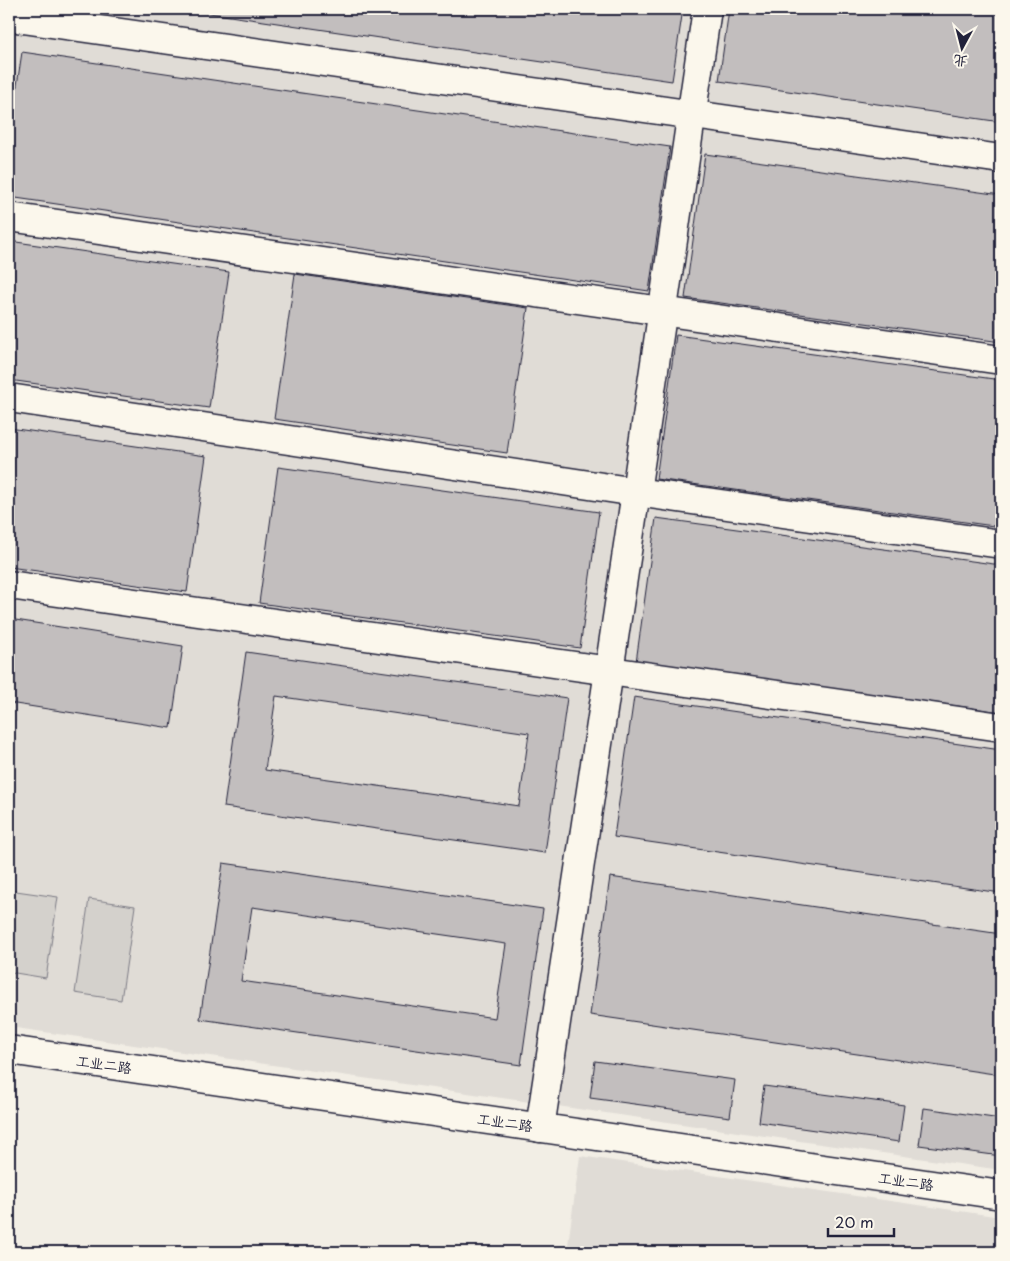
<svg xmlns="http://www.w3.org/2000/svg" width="1010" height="1261" font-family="'Playpen Sans','LXGW WenKai TC',sans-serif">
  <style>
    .built { fill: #e0dcd6 }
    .green { fill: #d4d1cc; stroke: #7b7a84 }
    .building { fill: #c2bebe; stroke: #22223b; fill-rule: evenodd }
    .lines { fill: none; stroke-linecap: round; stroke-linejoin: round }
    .minor-casing { stroke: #22223b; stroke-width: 31 }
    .minor { stroke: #fbf7ec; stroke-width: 28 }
    .labels { text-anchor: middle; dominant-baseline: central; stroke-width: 5; stroke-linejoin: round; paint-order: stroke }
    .street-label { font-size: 14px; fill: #22223b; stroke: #fbf7ec }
  </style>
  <rect width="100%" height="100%" fill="#f2eee5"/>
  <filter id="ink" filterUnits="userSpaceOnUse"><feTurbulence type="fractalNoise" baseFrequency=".02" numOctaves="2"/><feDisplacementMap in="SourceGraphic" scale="10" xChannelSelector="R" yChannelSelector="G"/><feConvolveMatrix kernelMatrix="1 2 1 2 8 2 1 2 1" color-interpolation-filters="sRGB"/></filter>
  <g filter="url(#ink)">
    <g class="built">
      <path d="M 9,9 L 1001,9 L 1001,1170 L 9,1027 Z"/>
      <path d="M 580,1156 L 1001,1217 L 1001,1252 L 567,1252 Z"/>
    </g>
    <g class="green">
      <path d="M 9,890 L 58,897 L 46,978 L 9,972 Z"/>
      <path d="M 89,899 L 135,906 L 121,1000 L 75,993 Z"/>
    </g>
    <g class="building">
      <path d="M 182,9 L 683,9 L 672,81 Z"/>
      <path d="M 729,9 L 1001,9 L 1001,122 L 719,81 Z"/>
      <path d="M 22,52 L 670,147 L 649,291 L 9,197 L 9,139 Z"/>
      <path d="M 705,154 L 1001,195 L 1001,342 L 685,298 Z"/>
      <path d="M 9,241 L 229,272 L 209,408 L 9,380 Z"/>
      <path d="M 295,274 L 528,308 L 507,453 L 274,419 Z"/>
      <path d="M 676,335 L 1001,380 L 1001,527 L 656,479 Z"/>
      <path d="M 9,428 L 206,456 L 187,592 L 9,567 Z"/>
      <path d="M 278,467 L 599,512 L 580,648 L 259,603 Z"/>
      <path d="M 656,518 L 1001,565 L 1001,712 L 636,662 Z"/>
      <path d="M 9,619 L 183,646 L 171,728 L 9,703 Z"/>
      <path d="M 246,652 L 567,698 L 545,853 L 224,807 ZM 276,696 L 529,733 L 519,806 L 265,770 Z"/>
      <path d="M 634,697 L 1001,750 L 1001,893 L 614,837 Z"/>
      <path d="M 223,863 L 543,909 L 521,1065 L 200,1019 ZM 252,907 L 506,944 L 495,1018 L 241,981 Z"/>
      <path d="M 610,877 L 1001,934 L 1001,1075 L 590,1015 Z"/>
      <path d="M 595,1061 L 735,1080 L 730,1117 L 590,1098 Z"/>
      <path d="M 764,1086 L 904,1105 L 899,1142 L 759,1122 Z"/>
      <path d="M 924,1108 L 1001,1119 L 1001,1156 L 919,1145 Z"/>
    </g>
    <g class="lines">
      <defs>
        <g id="minor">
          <path d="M 9,17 L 1001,159"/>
          <path d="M 9,217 L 1001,360"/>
          <path d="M 9,398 L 636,492 L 1001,544"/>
          <path d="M 9,585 L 1001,727"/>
          <path d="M 9,1050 L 1001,1195"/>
          <path d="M 540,1128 L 636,492 L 707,9"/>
        </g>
      </defs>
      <use href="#minor" class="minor-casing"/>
      <use href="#minor" class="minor"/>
    </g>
  </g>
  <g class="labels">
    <g class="street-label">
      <text transform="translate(104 1064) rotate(8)">工业二路</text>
      <text transform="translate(505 1122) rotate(8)">工业二路</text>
      <text transform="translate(906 1181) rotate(8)">工业二路</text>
    </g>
  </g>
  <rect width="1010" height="1261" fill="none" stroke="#fbf7ec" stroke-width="30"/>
  <rect x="15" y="15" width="980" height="1231" fill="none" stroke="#22223b" stroke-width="2" filter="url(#ink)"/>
  <g transform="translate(962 48) rotate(187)" stroke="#fbf7ec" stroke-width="4" paint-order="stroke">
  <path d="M0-4L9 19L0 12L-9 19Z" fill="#22223b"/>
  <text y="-8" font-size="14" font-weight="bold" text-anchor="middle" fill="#22223b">北</text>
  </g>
  <path d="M828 1228v8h66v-8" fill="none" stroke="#22223b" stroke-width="2.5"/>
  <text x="835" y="1228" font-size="15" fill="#22223b" stroke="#fbf7ec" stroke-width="4" paint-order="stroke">20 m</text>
</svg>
